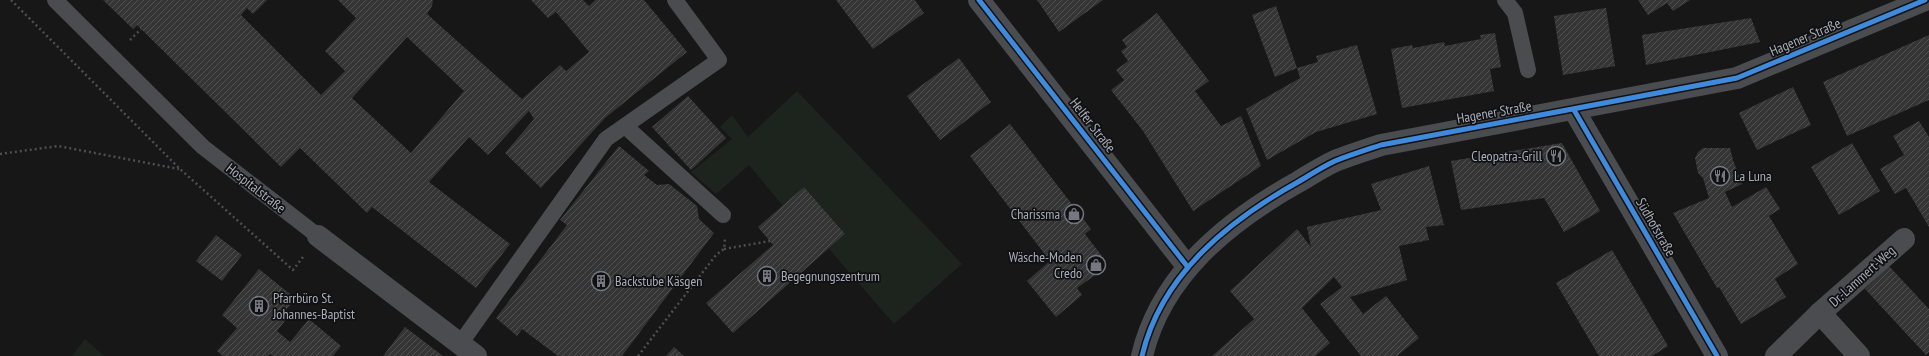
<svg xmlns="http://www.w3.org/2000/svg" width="1929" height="356" font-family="'PT Sans Narrow',sans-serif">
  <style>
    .green { fill: #1d241e }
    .building { fill: url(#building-hatch); fill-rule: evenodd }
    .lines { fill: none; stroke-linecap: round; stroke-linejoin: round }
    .path { stroke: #4d4e52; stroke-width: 2.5; stroke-dasharray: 2 3; stroke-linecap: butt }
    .service { stroke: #4b4c50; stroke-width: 16 }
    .minor { stroke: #4b4c50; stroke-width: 22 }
    .tertiary { stroke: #4b4c50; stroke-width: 22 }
    .cycleway-casing { stroke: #111113; stroke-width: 8 }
    .cycleway { stroke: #408adc; stroke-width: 5 }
    .labels { text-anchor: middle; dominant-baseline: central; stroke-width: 3.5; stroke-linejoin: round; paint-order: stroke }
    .street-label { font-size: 14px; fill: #a8adb8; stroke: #111113 }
    .poi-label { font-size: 14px; fill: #a8adb8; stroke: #111113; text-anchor: start }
  </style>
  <defs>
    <pattern id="building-hatch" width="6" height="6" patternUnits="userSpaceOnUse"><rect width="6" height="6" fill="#353536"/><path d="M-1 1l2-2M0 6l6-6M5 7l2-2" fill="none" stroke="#4f5051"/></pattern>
  </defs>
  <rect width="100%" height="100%" fill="#171717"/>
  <g class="green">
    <path d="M 797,91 L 962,264 L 894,324 L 829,249 L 845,234 L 804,187 L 783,206 L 749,165 L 716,194 L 691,172 L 732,139 L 720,127 L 732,115 L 748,137 Z"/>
    <path d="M 85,339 L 104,356 L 72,356 Z"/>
  </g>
  <g class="building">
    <path d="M 103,0 L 267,0 L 253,14 L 247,8 L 241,15 L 321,95 L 345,71 L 325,51 L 356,18 L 338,0 L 433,0 L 432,6 L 427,14 L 522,99 L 560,65 L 566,71 L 589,52 L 556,12 L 548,18 L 531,0 L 583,0 L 589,6 L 595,0 L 644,0 L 687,52 L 605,118 L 541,188 L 505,153 L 534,119 L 529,111 L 488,155 L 469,137 L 429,182 L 510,244 L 476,288 L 372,207 L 367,213 L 300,148 L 281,167 L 137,25 L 133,29 ZM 407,37 L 464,91 L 411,153 L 352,98 Z"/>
    <path d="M 836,0 L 915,0 L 924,13 L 873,49 Z"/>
    <path d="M 1037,0 L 1103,0 L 1059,32 Z"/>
    <path d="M 1638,0 L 1690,0 L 1673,11 L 1667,3 L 1648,15 Z"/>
    <path d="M 1276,6 L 1297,68 L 1275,77 L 1252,15 Z"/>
    <path d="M 1606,8 L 1615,66 L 1563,75 L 1554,16 Z"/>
    <path d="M 1157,13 L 1209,81 L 1195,91 L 1221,126 L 1241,116 L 1261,166 L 1193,211 L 1143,131 L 1111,90 L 1124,80 L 1116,70 L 1128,61 L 1121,51 L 1127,47 L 1122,40 Z"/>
    <path d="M 1751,18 L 1760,42 L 1646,65 L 1642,35 Z"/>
    <path d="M 1495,33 L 1501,67 L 1490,69 L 1494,91 L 1402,108 L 1391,49 L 1412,45 L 1413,48 L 1444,42 L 1445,46 L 1481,39 L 1480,35 Z"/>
    <path d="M 1929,35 L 1929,100 L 1847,136 L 1823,82 Z"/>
    <path d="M 1357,45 L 1377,114 L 1316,132 L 1267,160 L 1246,109 L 1300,78 L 1297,68 L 1318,62 L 1316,56 Z"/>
    <path d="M 959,58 L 991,102 L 940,140 L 907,96 Z"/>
    <path d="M 1793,87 L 1811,125 L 1757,150 L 1739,113 Z"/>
    <path d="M 688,96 L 726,138 L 691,170 L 652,127 Z"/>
    <path d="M 1919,121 L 1929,137 L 1929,227 L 1906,188 L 1895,194 L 1880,169 L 1904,155 L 1893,136 Z"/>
    <path d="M 1010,124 L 1091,229 L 1085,234 L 1105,260 L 1105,268 L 1077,288 L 1082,295 L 1056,317 L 1027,281 L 1050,261 L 970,156 Z"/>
    <path d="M 1562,143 L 1600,211 L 1564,232 L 1544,198 L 1461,210 L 1451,161 Z"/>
    <path d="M 1852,143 L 1880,191 L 1839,215 L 1811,167 Z"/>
    <path d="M 619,146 L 649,171 L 644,175 L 657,185 L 669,184 L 697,206 L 699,219 L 714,233 L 622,356 L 558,356 L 522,329 L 517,336 L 496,318 L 567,225 L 560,220 Z"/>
    <path d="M 1703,148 L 1730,148 L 1733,160 L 1742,184 L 1725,192 L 1732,207 L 1766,187 L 1780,209 L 1769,216 L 1798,264 L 1775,279 L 1786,297 L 1741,324 L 1719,287 L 1717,288 L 1673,213 L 1709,198 L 1703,178 L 1698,173 L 1695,158 L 1698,152 Z"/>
    <path d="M 1429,166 L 1444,225 L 1426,227 L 1429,240 L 1399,246 L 1407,280 L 1350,297 L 1363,314 L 1386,296 L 1419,338 L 1397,356 L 1361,356 L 1320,304 L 1342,287 L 1334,277 L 1302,308 L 1330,343 L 1315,356 L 1212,356 L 1254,319 L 1230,291 L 1297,229 L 1311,247 L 1307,227 L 1381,210 L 1371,184 Z"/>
    <path d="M 804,187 L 845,234 L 733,333 L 706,303 L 773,245 L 758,227 Z"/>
    <path d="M 216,235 L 242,255 L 222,281 L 196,261 Z"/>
    <path d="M 1612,250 L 1668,346 L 1652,356 L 1599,356 L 1556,283 Z"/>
    <path d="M 1889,266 L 1929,309 L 1929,352 L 1926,355 L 1865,289 Z"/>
    <path d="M 259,269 L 296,299 L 283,313 L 288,317 L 277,331 L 290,342 L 309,319 L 341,346 L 333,356 L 273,356 L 270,354 L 268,356 L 223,356 L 217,351 L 237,328 L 222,315 Z"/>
    <path d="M 405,327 L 443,356 L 383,356 Z"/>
    <path d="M 674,347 L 684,356 L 666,356 Z"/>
  </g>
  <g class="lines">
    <g class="path">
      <path d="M 11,0 L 180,169 L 293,270 L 303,257"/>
      <path d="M 130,40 L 141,29"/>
      <path d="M 0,154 L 58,146 L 179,169"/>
      <path d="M 724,249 L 770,241"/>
      <path d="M 638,356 L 716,255 L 724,249 L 725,239"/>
    </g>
    <g class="service">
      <path d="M 55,0 L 203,147 L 318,236"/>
      <path d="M 1505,0 L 1515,13 L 1528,70"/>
      <path d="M 625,126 L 723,215"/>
      <path d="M 460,344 L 606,139 L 719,60 L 675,0"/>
    </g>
    <g class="minor">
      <path d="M 1574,110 L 1717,356"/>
      <path d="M 318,236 L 476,356"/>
      <path d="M 1820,313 L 1859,356"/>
      <path d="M 1142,356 C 1161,275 1228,221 1298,182 C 1310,175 1322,167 1335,161 C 1350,155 1366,150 1381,145 L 1737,78 L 1925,0"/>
      <path d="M 1776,356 L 1820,313 L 1904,239"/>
    </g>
    <path class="tertiary" d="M 979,0 L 1187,266"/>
    <defs>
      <g id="cycleway">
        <path d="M 979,0 L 1187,266"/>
        <path d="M 1574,110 L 1717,356"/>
        <path d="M 1142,356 C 1161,275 1228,221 1298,182 C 1310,175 1322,167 1335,161 C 1350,155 1366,150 1381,145 L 1737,78 L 1925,0"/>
      </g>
    </defs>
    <use href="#cycleway" class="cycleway-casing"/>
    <use href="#cycleway" class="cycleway"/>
  </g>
  <defs>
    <symbol id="restaurant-ring" viewBox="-11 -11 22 22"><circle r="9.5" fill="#111113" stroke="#757880" stroke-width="1.5"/><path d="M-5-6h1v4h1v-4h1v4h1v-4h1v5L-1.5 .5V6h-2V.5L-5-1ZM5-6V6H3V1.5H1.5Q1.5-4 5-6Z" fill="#757880"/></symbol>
    <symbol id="shop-ring" viewBox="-11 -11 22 22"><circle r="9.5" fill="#111113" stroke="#757880" stroke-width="1.5"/><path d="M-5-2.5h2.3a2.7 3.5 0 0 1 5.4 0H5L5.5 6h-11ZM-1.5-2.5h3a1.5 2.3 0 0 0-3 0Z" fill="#757880"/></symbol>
    <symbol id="building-ring" viewBox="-11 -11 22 22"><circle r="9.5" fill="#111113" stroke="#757880" stroke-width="1.5"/><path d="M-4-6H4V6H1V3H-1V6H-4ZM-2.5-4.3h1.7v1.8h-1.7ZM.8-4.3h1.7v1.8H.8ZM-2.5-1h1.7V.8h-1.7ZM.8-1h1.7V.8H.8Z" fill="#757880"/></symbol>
  </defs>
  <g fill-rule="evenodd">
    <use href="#restaurant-ring" x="1545" y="145" width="22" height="22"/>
    <use href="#restaurant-ring" x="1709" y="165" width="22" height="22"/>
    <use href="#shop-ring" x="1063" y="203" width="22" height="22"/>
    <use href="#shop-ring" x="1085" y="254" width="22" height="22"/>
    <use href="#building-ring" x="756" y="265" width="22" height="22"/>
    <use href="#building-ring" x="590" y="270" width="22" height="22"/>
    <use href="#building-ring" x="248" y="295" width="22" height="22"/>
  </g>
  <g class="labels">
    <g class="street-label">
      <text transform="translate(1805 37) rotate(-23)">Hagener Straße</text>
      <text transform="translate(1494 112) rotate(-10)">Hagener Straße</text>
      <text transform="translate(1093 125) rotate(52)">Helfer Straße</text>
      <text transform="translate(256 188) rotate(38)">Hospitalstraße</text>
      <text transform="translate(1656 227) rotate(60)">Südhofstraße</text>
      <text transform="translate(1862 276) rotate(-42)">Dr.-Lammert-Weg</text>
    </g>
    <g class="poi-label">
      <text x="1542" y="156" text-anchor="end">Cleopatra-Grill</text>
      <text x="1734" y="176">La Luna</text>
      <text x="1060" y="214" text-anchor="end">Charissma</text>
      <text x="1082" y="257" text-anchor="end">Wäsche-Moden<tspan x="1082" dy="16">Credo</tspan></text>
      <text x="781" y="276">Begegnungszentrum</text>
      <text x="615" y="281">Backstube Käsgen</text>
      <text x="273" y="298">Pfarrbüro St.<tspan x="273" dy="16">Johannes-Baptist</tspan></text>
    </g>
  </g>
</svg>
